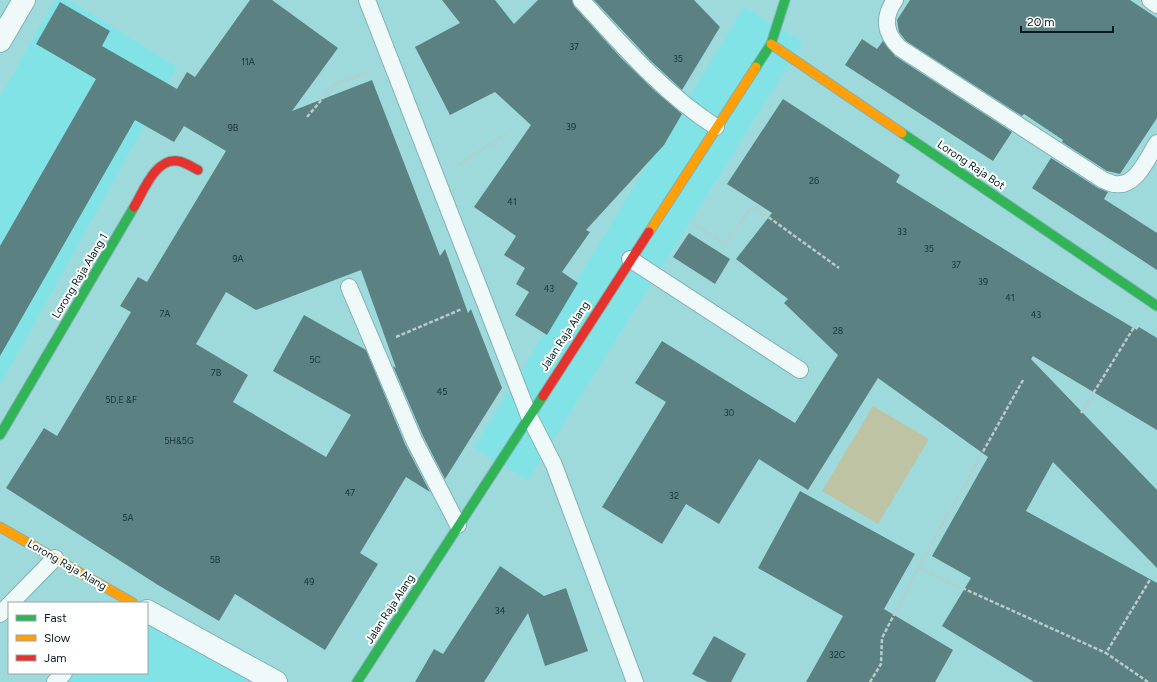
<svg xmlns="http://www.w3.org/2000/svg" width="1157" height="682" font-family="Figtree,sans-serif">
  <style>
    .built { fill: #82e3e6 }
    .green { fill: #bec3a3 }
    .building { fill: #5b8182 }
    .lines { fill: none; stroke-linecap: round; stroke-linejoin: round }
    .lane-casing { stroke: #80b2b3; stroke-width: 18 }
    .street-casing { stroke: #80b2b3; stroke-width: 24 }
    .fast-casing { stroke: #80b2b3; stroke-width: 11 }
    .slow-casing { stroke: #80b2b3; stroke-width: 11 }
    .jam-casing { stroke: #80b2b3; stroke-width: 11 }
    .path { stroke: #b9cbcb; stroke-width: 2.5; stroke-dasharray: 4 2; stroke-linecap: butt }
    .lane { stroke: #f0f9fa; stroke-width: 16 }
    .street { stroke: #f0f9fa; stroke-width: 22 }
    .fast { stroke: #30b455; stroke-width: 9 }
    .slow { stroke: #ff9f0a; stroke-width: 9 }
    .jam { stroke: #e5322d; stroke-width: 9 }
    .labels { text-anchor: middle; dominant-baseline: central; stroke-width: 4; stroke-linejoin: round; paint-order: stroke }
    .number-label { font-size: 9px; fill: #183435 }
    .street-label { font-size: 11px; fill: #021a1b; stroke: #fff }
  </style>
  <rect width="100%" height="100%" fill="#9edadc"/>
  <g class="built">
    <path d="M 55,0 L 69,0 L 177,67 L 0,385 L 0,97 Z"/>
    <path d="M 744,7 L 803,42 L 528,480 L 474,448 Z"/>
    <path d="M 147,620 L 258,682 L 47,682 L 56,673 L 147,673 Z"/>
  </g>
  <path class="green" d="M 873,406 L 929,439 L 878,524 L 822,491 Z"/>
  <g class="building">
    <path d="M 250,0 L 272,0 L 338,48 L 292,111 L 372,80 L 440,256 L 445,249 L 468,313 L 471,309 L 502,388 L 445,479 L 423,436 L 393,366 L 396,368 L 361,270 L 256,310 L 226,292 L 196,344 L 248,375 L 233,402 L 326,457 L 351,415 L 273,371 L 304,315 L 366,350 L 405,444 L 430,492 L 406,477 L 360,553 L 378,564 L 325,650 L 235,594 L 219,621 L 158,585 L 6,488 L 44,428 L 57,436 L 131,312 L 120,306 L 138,277 L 147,282 L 226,151 L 184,126 L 174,142 L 135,120 L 0,356 L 0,246 L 96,79 L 36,44 L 60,2 L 110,31 L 102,46 L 177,89 L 187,72 L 195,77 Z"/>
    <path d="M 442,0 L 495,0 L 514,24 L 538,0 L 572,0 L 574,6 L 621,58 L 655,91 L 682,114 L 664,145 L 586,230 L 590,232 L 562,272 L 578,283 L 547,335 L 515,315 L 529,292 L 516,284 L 525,268 L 504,255 L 516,236 L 474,207 L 531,125 L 495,92 L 450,115 L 415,47 L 460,23 Z"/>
    <path d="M 594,0 L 694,0 L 720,27 L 682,90 L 651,61 Z"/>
    <path d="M 910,0 L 1130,0 L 1157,18 L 1157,118 L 1120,174 L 1107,171 L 1062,142 L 1063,140 L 1024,114 L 1022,116 L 906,41 L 899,32 L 897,20 Z"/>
    <path d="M 862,39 L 877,49 L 883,41 L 895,56 L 1012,132 L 993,161 L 845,65 Z"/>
    <path d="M 783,99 L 900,175 L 896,182 L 1078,295 L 1137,330 L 1139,327 L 1157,338 L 1157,430 L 1033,356 L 1031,359 L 1157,490 L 1157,568 L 1053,462 L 1026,511 L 1157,583 L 1157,682 L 1034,682 L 942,626 L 971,578 L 932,556 L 988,457 L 878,378 L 808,490 L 759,459 L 719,524 L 686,504 L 662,544 L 602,507 L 666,402 L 635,383 L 662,341 L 795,423 L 838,355 L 784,303 L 788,299 L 736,259 L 772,213 L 727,184 Z"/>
    <path d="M 1051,158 L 1098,188 L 1108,192 L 1104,199 L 1157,233 L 1157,270 L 1032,188 Z"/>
    <path d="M 689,233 L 730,259 L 715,284 L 673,257 Z"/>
    <path d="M 800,491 L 915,554 L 884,609 L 953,650 L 935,682 L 806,682 L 843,616 L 758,568 Z"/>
    <path d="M 500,566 L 544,596 L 566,588 L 588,651 L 545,666 L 528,613 L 484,682 L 415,682 L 434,649 L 443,654 Z"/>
    <path d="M 714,636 L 746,654 L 731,682 L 708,682 L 692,674 Z"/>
  </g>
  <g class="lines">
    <defs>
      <g id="lane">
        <path d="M 367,0 L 529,416 L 554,465 L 635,682"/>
        <path d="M 581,0 C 622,45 664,94 716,127"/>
        <path d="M 895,0 C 883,17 884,33 900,48 L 1103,180 C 1107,181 1111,184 1115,184 C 1136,188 1148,157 1157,143"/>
        <path d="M 1150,0 L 1157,5"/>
        <path d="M 630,259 L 800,370"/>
        <path d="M 349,287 L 414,440 L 458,525"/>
        <path d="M 11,603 L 55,558"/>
        <path d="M 0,614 L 9,605"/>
        <path d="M 55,682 L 64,673"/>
      </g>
      <g id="street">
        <path d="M 0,41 L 24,0"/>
        <path d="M 147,611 L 276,682"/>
      </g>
      <g id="fast">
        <path d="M 756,67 L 771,44 L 785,0"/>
        <path d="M 902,133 L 1157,306"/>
        <path d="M 0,435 L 134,207"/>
        <path d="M 357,682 L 543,396"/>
      </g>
      <g id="slow">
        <path d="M 771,44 L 902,133"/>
        <path d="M 649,232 L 756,67"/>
        <path d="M 0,527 L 133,603"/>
      </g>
      <g id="jam">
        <path d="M 134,207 C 143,192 156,157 178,161 C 185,162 192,167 198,170"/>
        <path d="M 543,396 L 649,232"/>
      </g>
    </defs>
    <use href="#lane" class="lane-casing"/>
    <use href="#street" class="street-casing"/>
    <use href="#fast" class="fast-casing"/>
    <use href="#slow" class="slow-casing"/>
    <use href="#jam" class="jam-casing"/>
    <g class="path">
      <path d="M 307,117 L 335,84 L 370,72"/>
      <path d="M 458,165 L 506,134"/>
      <path d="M 689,221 L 725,243 L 753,206 L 839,268"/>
      <path d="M 396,337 L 462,309"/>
      <path d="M 1023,380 L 918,568 L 1106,653"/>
      <path d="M 1081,413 L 1136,324"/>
      <path d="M 870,682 L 881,664 L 882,638 L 918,568"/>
      <path d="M 1148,682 L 1106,653 L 1151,578"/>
    </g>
    <use href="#lane" class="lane"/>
    <use href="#street" class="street"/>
    <use href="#fast" class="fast"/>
    <use href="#slow" class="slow"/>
    <use href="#jam" class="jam"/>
  </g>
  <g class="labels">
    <g class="number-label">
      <text x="574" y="46">37</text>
      <text x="678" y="58">35</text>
      <text x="248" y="61">11A</text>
      <text x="571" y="126">39</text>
      <text x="233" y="127">9B</text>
      <text x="814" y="180">26</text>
      <text x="512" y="201">41</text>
      <text x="902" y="231">33</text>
      <text x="929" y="248">35</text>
      <text x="238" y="258">9A</text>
      <text x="956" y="264">37</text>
      <text x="983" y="281">39</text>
      <text x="549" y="288">43</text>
      <text x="1010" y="297">41</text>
      <text x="165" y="313">7A</text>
      <text x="1036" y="314">43</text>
      <text x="838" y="330">28</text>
      <text x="315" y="359">5C</text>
      <text x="216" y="372">7B</text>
      <text x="442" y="391">45</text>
      <text x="121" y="399">5D,E &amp;F</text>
      <text x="729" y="412">30</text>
      <text x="179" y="440">5H&amp;5G</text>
      <text x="350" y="492">47</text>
      <text x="674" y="495">32</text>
      <text x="128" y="517">5A</text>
      <text x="215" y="559">5B</text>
      <text x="309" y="581">49</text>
      <text x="500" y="610">34</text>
      <text x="837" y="654">32C</text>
    </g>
    <g class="street-label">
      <text transform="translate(971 165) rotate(34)">Lorong Raja Bot</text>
      <text transform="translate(80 276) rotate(-59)">Lorong Raja Alang 1</text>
      <text transform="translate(565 336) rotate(-57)">Jalan Raja Alang</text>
      <text transform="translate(67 565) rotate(30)">Lorong Raja Alang</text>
      <text transform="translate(390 609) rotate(-57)">Jalan Raja Alang</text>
    </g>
  </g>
  <rect x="8" y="602" width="140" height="72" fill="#ffffff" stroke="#9aa3a4"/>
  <rect x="16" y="615" width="20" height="6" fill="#30b455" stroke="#9aa3a4"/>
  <text x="44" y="622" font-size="12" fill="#021a1b">Fast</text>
  <rect x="16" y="635" width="20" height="6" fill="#ff9f0a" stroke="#9aa3a4"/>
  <text x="44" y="642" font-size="12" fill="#021a1b">Slow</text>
  <rect x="16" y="655" width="20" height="6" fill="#e5322d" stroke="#9aa3a4"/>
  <text x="44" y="662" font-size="12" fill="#021a1b">Jam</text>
  <path d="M1021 26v6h92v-6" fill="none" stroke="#021a1b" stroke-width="2"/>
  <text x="1027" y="26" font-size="12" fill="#021a1b" stroke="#ffffff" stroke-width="3" paint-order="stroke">20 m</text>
</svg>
